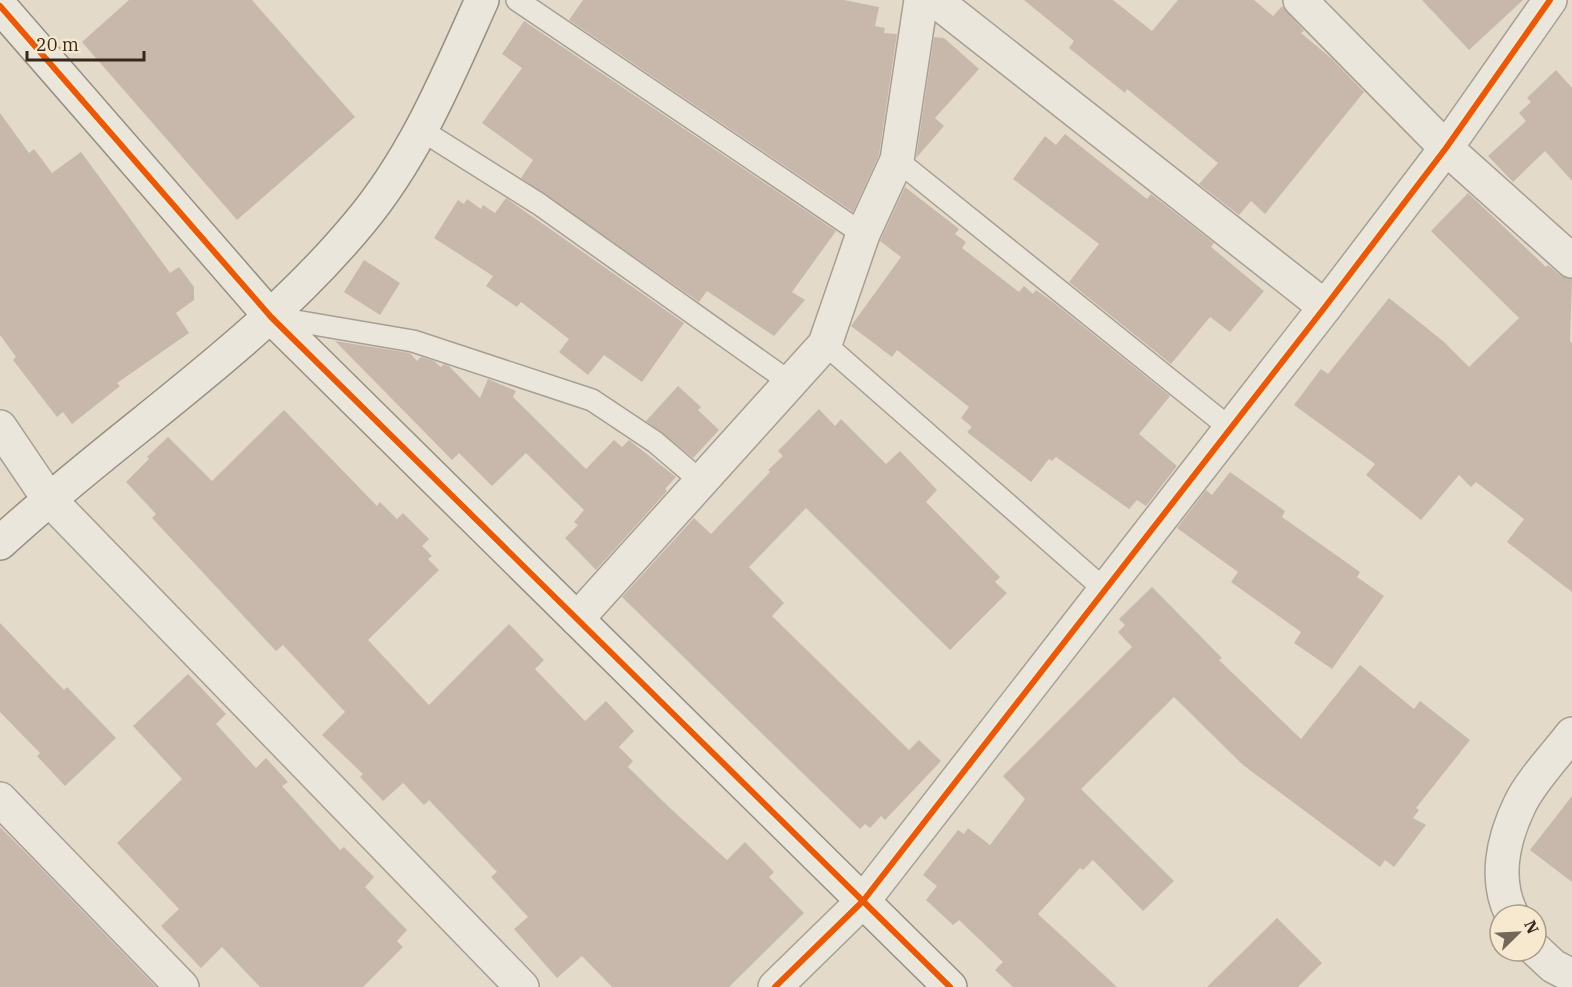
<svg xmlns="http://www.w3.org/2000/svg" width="1572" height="987" font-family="'IBM Plex Serif',serif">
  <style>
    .building { fill: #c8b8ab }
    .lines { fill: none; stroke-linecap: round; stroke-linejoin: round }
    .lane-casing { stroke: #a89f94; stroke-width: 24 }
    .street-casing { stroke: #a89f94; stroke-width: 36 }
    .secondary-casing { stroke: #988f83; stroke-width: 36 }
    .lane { stroke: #ebe6dc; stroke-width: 21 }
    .street { stroke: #ebe6dc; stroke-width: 33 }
    .secondary { stroke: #ebe6dc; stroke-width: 33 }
    .cycleway-casing { stroke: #f6e9cf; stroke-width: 10 }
    .cycleway { stroke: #e8590c; stroke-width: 6 }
  </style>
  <rect width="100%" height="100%" fill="#e4daca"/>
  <g class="building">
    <path d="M 129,0 L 252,0 L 355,117 L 237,220 L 82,42 Z"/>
    <path d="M 583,0 L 844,0 L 879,7 L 875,26 L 885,28 L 884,33 L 897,34 L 879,155 L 853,212 L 569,20 Z"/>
    <path d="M 1024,0 L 1113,0 L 1152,31 L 1178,0 L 1254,0 L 1273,16 L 1282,6 L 1304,31 L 1301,33 L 1332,59 L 1364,92 L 1265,214 L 1251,201 L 1239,215 L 1199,184 L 1218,163 L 1127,89 L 1125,93 L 1069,48 L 1074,41 Z"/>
    <path d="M 1422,0 L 1523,0 L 1469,50 Z"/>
    <path d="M 524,21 L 836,231 L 792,292 L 805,300 L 774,336 L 707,291 L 699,302 L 521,178 L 533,160 L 482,123 L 522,68 L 502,54 Z"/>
    <path d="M 934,37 L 944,38 L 979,69 L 935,118 L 944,126 L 916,158 Z"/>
    <path d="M 1556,70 L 1572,88 L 1572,181 L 1545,151 L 1513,182 L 1488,156 L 1526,121 L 1519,113 L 1531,102 L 1527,98 Z"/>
    <path d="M 0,113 L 29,153 L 34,149 L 52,173 L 81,152 L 170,273 L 179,267 L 194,287 L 194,300 L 176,313 L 189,333 L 117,383 L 120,386 L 72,424 L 63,412 L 57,417 L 13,360 L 16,357 L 0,335 Z"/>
    <path d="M 1065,134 L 1147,199 L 1151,194 L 1214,243 L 1211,247 L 1264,291 L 1230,332 L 1210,317 L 1171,364 L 1069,282 L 1099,244 L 1013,179 L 1045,136 L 1056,145 Z"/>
    <path d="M 905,187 L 959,229 L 955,234 L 966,242 L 962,248 L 1019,292 L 1024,286 L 1033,294 L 1036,290 L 1053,302 L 1170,396 L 1139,434 L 1177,466 L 1146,506 L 1137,500 L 1129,509 L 1056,457 L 1052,461 L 1049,459 L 1031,482 L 967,432 L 972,427 L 961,418 L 969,407 L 897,350 L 892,357 L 851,326 L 901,257 L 880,241 Z"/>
    <path d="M 1468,193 L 1546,267 L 1548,265 L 1560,275 L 1572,279 L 1570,341 L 1572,343 L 1572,592 L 1507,542 L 1524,519 L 1476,482 L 1471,487 L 1459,475 L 1421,520 L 1366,475 L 1375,464 L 1294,405 L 1321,369 L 1328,374 L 1389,298 L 1443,341 L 1469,367 L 1519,318 L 1431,231 Z"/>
    <path d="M 506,198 L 684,323 L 642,382 L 604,355 L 588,375 L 559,352 L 569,339 L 521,302 L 517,307 L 486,286 L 493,276 L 434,238 L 458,200 L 464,204 L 467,199 L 481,209 L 483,205 L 495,213 Z"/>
    <path d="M 364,260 L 400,283 L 380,315 L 344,292 Z"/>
    <path d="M 335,341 L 410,353 L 417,361 L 421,357 L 434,361 L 441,367 L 444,364 L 449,366 L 480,398 L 488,379 L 516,391 L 513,397 L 586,469 L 614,440 L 622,447 L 629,440 L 676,477 L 665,489 L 667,491 L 596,570 L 565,538 L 578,525 L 574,522 L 584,510 L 526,453 L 492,486 L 459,453 L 452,460 Z"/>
    <path d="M 678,386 L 701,407 L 698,410 L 719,430 L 693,458 L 646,421 Z"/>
    <path d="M 819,409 L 835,426 L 841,419 L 886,464 L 900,451 L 937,490 L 926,502 L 1000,577 L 995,582 L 1007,593 L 950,650 L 806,508 L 749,567 L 784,603 L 772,616 L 909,750 L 919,740 L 941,761 L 885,820 L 881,816 L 870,828 L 865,824 L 860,829 L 622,597 L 694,518 L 711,534 L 770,472 L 768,470 L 783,456 L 778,451 Z"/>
    <path d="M 284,410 L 377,506 L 380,502 L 397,519 L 403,513 L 429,539 L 422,546 L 432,556 L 428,559 L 439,570 L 368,640 L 429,705 L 509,624 L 544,660 L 535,669 L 585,721 L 606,701 L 634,731 L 619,747 L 633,761 L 628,767 L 671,809 L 727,860 L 745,842 L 774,872 L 769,877 L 804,913 L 729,987 L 612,987 L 582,956 L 557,978 L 514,929 L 528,917 L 491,877 L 497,872 L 429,800 L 424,805 L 403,783 L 383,801 L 360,777 L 363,774 L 322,735 L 345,712 L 283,645 L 276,651 L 152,518 L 156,514 L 126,482 L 149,459 L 147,457 L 168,437 L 212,481 Z"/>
    <path d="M 1230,472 L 1285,511 L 1282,517 L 1360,572 L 1357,577 L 1384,596 L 1332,669 L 1294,643 L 1301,632 L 1231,582 L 1238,572 L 1177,528 L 1206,490 L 1212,495 Z"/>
    <path d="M 1152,587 L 1222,658 L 1219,660 L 1301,739 L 1360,665 L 1414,709 L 1420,701 L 1470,740 L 1416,808 L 1419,810 L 1413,818 L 1426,825 L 1394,867 L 1385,860 L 1380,867 L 1243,765 L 1174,697 L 1081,789 L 1174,881 L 1143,911 L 1093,860 L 1083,870 L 1080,868 L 1038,914 L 1117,987 L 1013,987 L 995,970 L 1003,962 L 959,920 L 953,925 L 926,900 L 937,886 L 923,875 L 958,830 L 964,834 L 968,828 L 990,845 L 1025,799 L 1003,776 L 1132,647 L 1118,632 L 1125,625 L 1119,619 Z"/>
    <path d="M 0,623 L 64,690 L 67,687 L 116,738 L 65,786 L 37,756 L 40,753 L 0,712 Z"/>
    <path d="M 188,674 L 226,714 L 216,724 L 256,768 L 266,758 L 288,782 L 282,786 L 340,850 L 344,847 L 374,877 L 365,887 L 407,930 L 397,941 L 403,947 L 363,987 L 260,987 L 222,947 L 201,968 L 161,926 L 179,909 L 117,843 L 182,779 L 133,726 Z"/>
    <path d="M 1572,796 L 1572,882 L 1530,850 Z"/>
    <path d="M 0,827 L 32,859 L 156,987 L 0,987 Z"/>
    <path d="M 1277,918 L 1322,963 L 1298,987 L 1207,987 Z"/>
  </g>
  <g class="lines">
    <defs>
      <g id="lane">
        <path d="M 517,0 L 863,234"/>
        <path d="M 423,131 L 539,204 L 791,383"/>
        <path d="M 897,160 L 1231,429"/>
        <path d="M 272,317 L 413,341 L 592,400 L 655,442 L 703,483"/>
        <path d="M 825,344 L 1105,590"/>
      </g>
      <g id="street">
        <path d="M 935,0 L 1325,307"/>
        <path d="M 1300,0 L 1446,148 L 1572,261"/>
        <path d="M 0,427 L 48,498 L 522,987"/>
        <path d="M 577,619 L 825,344 L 863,234 L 897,160 L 921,0"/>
        <path d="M 0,799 L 182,987"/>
        <path d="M 1512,915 C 1494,880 1503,839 1520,804 C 1531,781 1556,755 1572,734"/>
        <path d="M 1536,950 L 1553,966 L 1572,976"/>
        <path d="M 775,987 L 863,901 L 1325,307 L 1446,148 L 1550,0"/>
      </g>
      <g id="secondary">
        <path d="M 0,6 L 271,317 L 950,987"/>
        <path d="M 0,543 C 118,434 257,347 360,222 C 415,156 447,78 482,0"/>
      </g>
    </defs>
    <use href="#lane" class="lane-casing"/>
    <use href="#street" class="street-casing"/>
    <use href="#secondary" class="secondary-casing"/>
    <use href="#lane" class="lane"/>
    <use href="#street" class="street"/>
    <use href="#secondary" class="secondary"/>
    <defs>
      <g id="cycleway">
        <path d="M 0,6 L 271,317 L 950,987"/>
        <path d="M 775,987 L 863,901 L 1325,307 L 1446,148 L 1550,0"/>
      </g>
    </defs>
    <use href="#cycleway" class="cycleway-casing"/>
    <use href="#cycleway" class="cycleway"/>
  </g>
  <g transform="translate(1518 933) rotate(66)"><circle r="28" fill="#f6e9cf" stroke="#aa9c87" stroke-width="1.5"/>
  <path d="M0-4.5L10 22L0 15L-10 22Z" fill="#746659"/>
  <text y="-9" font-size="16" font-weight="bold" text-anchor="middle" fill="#37281c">N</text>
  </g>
  <path d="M27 51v9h117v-9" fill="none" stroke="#37281c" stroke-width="3"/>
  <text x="36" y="51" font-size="18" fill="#37281c" stroke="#f6e9cf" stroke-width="4.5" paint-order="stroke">20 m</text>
</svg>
